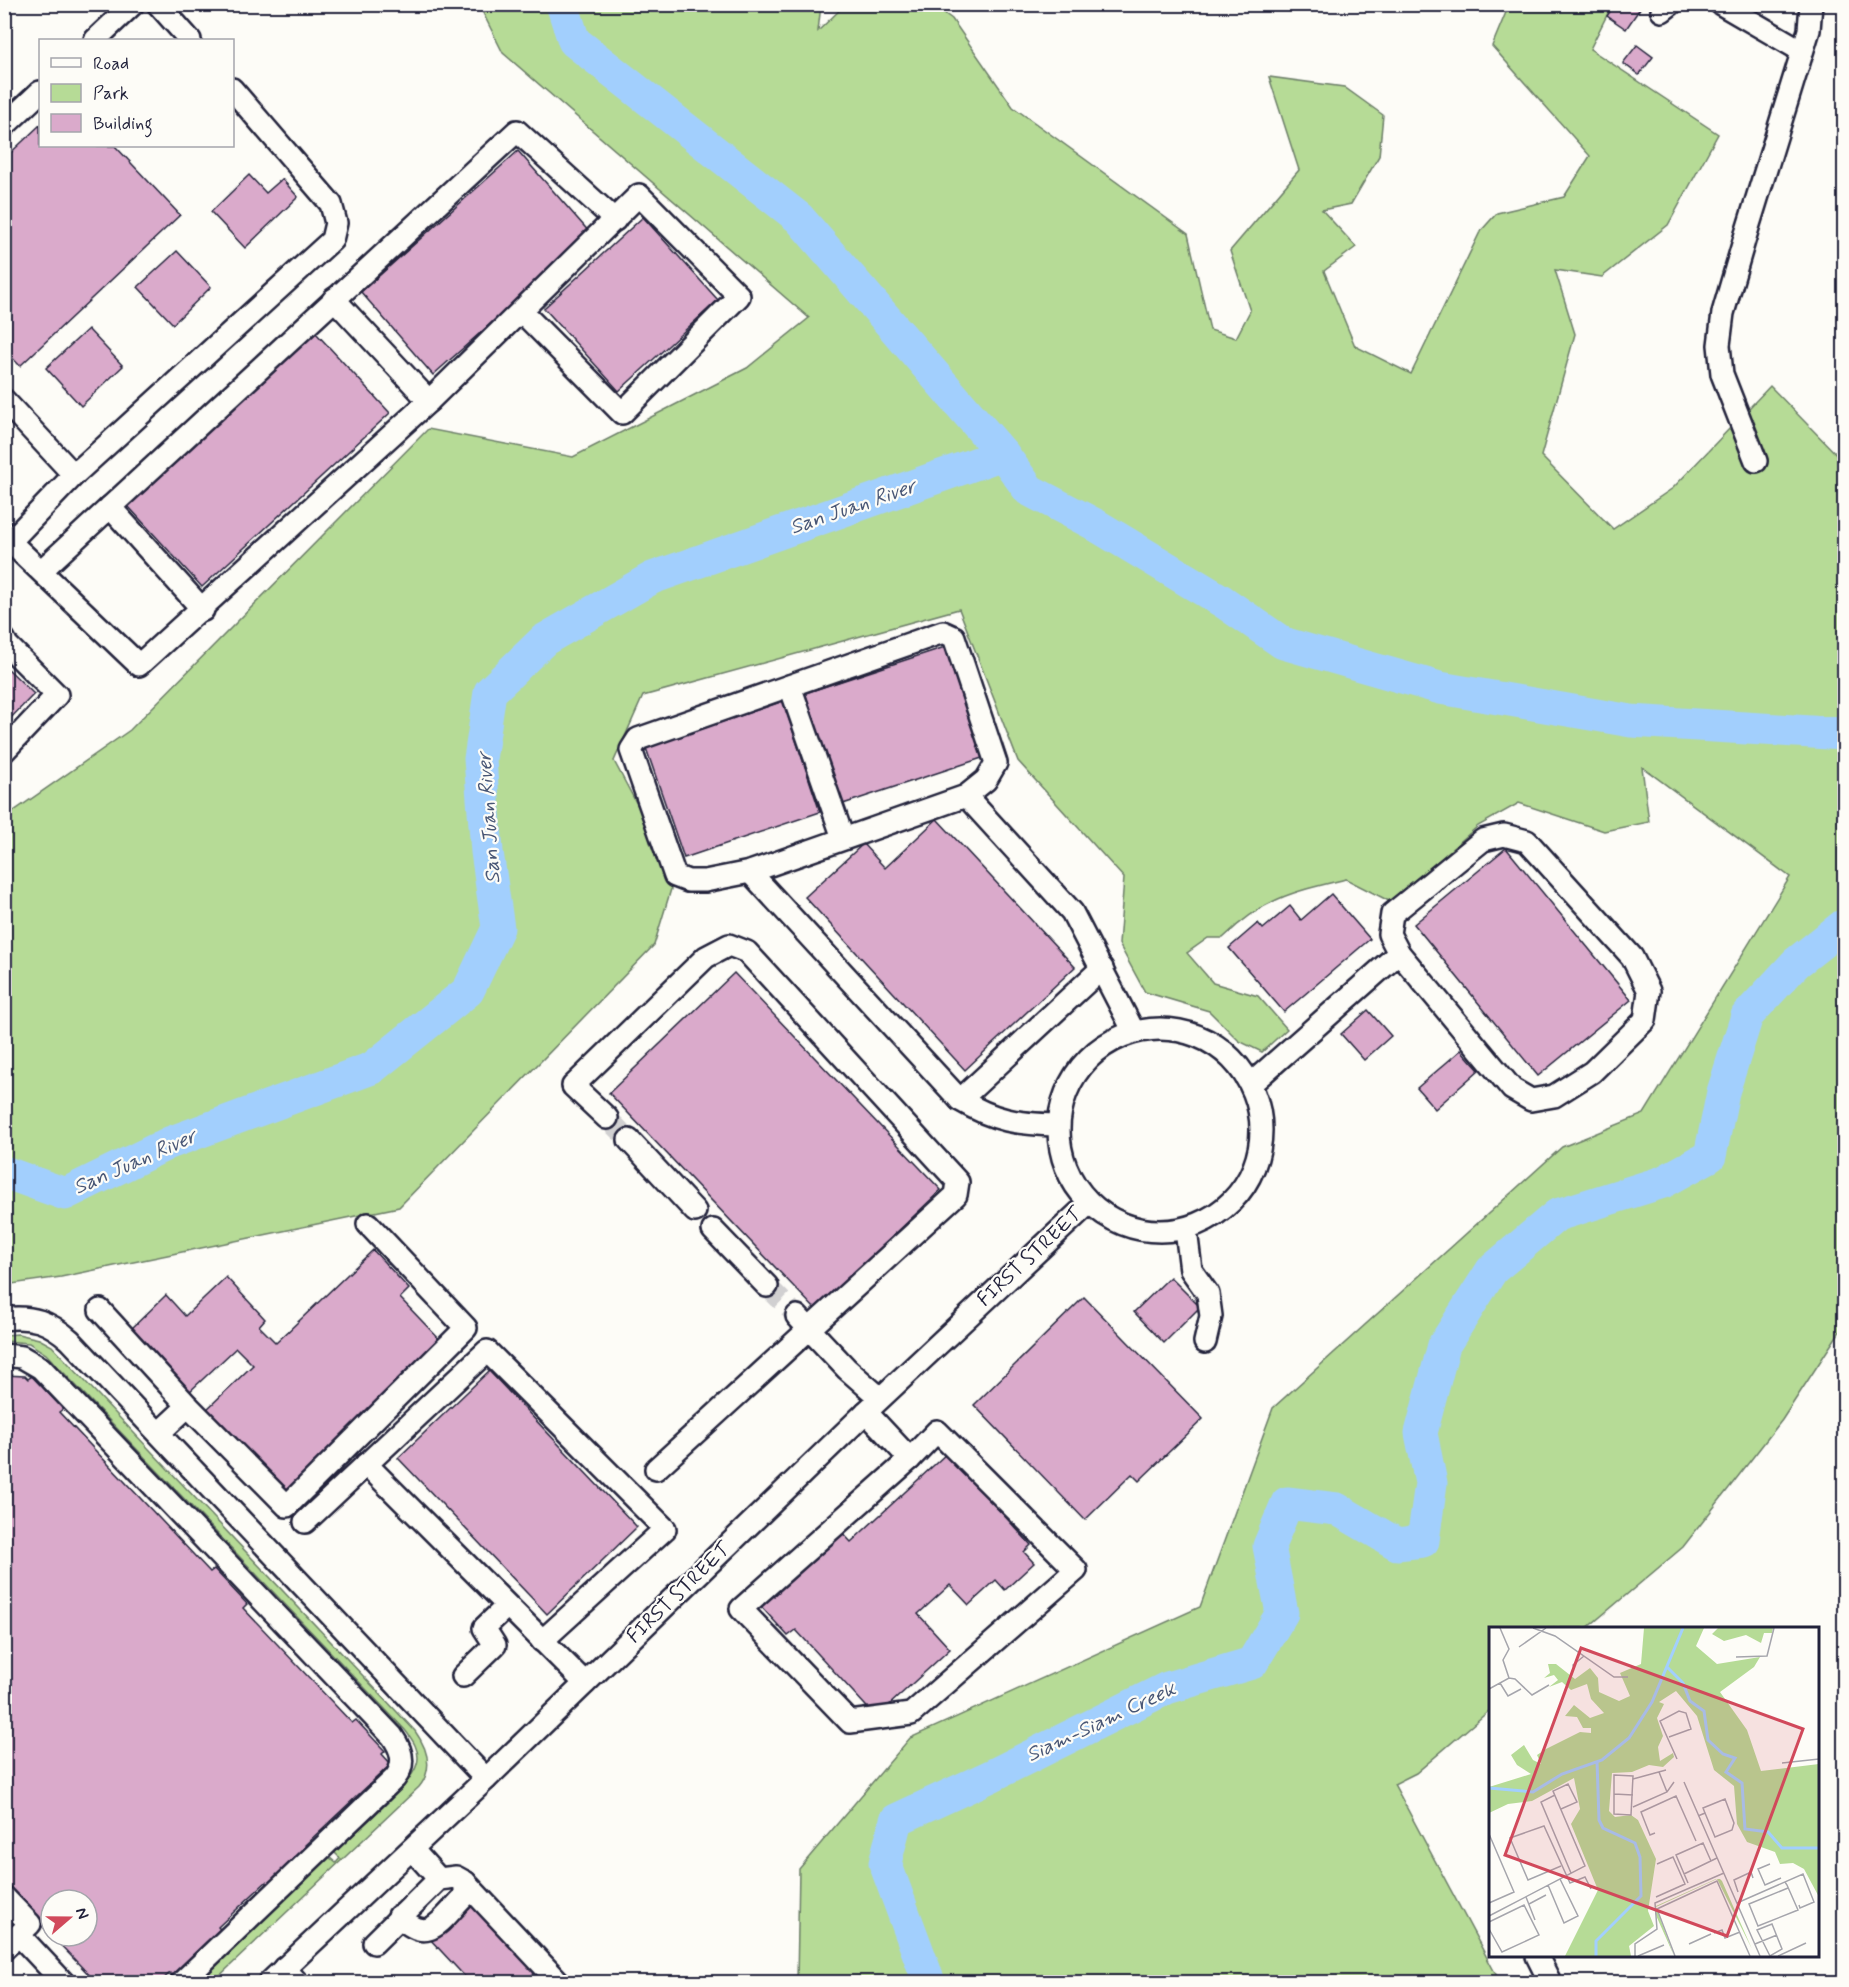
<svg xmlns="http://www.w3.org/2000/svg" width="1849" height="1987" font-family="Mynerve,sans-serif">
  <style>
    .green { fill: #b6db96; stroke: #6c7e68; stroke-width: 1.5 }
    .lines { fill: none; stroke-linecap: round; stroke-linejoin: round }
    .river { stroke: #a2cffd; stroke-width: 33 }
    .building { fill: #daaacb; stroke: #22223b; stroke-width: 1.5 }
    .minor-tunnel { stroke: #d1d0d1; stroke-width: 21; stroke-dasharray: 21 10; stroke-linecap: butt }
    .minor-casing { stroke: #22223b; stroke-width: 26 }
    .minor { stroke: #fdfcf7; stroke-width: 21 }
    .labels { text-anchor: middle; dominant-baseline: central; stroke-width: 4.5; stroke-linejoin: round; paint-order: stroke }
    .street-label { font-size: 20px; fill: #22223b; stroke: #fdfcf7 }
    .water-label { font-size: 21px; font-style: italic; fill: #485675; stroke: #fdfcf7 }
    .inset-river { fill: none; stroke: #a2cffd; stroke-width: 3 }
    .inset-road { fill: none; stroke: #a5a5ac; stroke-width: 1.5 }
    .view { fill: #d1495b; fill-opacity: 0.15; stroke: #d1495b; stroke-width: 3 }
    .inset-edge { fill: none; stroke: #22223b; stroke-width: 3 }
  </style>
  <rect width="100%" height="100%" fill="#fdfcf7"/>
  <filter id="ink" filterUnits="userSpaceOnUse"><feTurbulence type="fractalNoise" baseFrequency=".0167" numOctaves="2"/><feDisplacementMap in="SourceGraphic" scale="12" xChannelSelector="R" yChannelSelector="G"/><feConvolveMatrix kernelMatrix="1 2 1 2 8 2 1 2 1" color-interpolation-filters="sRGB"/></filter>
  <g filter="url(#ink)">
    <g class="green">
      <path d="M 479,5 L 821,5 L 818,31 L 845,5 L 933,5 L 952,19 L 1013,107 L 1188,234 L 1210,330 L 1236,338 L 1250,311 L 1230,251 L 1299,170 L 1269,77 L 1344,87 L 1383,115 L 1379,156 L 1351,204 L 1322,210 L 1356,247 L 1324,271 L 1355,346 L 1411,374 L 1480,232 L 1497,213 L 1564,197 L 1590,156 L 1492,46 L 1509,5 L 1612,5 L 1590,49 L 1718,134 L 1668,225 L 1602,277 L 1555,270 L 1575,334 L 1541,456 L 1613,529 L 1673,488 L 1770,386 L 1844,462 L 1844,1325 L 1782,1420 L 1683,1547 L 1587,1628 L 1490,1628 L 1490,1710 L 1416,1773 L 1394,1784 L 1500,1982 L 797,1982 L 799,1869 L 910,1738 L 1200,1607 L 1273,1408 L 1562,1147 L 1644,1114 L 1790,877 L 1642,767 L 1649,822 L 1604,831 L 1519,803 L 1478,826 L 1391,902 L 1346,879 C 1292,892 1264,898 1223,938 L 1208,938 L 1187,953 L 1213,983 L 1258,996 L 1287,1029 L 1262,1052 L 1239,1041 L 1209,1011 L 1145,992 L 1119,944 L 1124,878 L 1018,761 L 959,609 L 643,696 L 614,761 L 675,876 L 654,945 L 399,1207 L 61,1277 L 5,1285 L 4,818 L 130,730 L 428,429 L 573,457 L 747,368 L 809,318 L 503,53 Z"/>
      <path d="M 18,1334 L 39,1339 L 52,1346 L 415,1731 C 427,1748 434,1769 419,1787 L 213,1982 L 194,1982 L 329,1857 L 336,1863 L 340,1858 L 334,1852 C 353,1834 412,1785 417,1764 C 421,1751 412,1739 405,1730 L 46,1354 L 29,1343 L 5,1341 L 5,1335 Z"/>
    </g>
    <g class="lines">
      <g class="river">
        <path d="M 562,4 L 574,41 L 799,218 L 1003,454 L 1029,490 L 1094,524 L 1222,601 L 1283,643 L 1440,688 L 1631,721 L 1844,734"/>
        <path d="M 4,1172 L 65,1194 L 169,1143 L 372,1068 L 468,991 L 498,928 L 487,852 L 480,759 L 490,692 L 544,640 L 652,578 L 1003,454"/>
        <path d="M 929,1982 L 885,1863 L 896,1820 L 991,1776 L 1167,1688 L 1252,1663 L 1282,1613 L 1269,1546 L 1287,1503 L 1337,1509 L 1397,1544 L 1423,1541 L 1431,1483 L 1421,1433 L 1444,1345 L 1492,1270 L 1557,1215 L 1663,1182 L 1710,1156 L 1723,1092 L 1747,1016 L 1796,963 L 1844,925"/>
      </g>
    </g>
    <g class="building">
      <path d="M 1615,4 L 1643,4 L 1626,29 L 1607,16 Z"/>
      <path d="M 1637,45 L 1653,57 L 1639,75 L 1623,63 Z"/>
      <path d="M 40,125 L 40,146 L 115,146 L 180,215 L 20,366 L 4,349 L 4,159 Z"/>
      <path d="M 518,151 L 591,234 L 433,375 L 361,292 Z"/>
      <path d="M 249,175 L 266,193 L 282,179 L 298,197 L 245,248 L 211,212 Z"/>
      <path d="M 643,217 L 718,300 L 619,391 L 544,308 Z"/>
      <path d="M 177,251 L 211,287 L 173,324 L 138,287 Z"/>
      <path d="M 88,329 L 123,366 L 81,406 L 46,368 Z"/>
      <path d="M 315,332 L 390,413 L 202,587 L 128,506 Z"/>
      <path d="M 945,647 L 982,758 L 843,804 L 805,693 Z"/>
      <path d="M 4,665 L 34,694 L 4,725 Z"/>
      <path d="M 783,701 L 820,812 L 684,858 L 646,748 Z"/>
      <path d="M 937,819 L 1075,967 L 965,1070 L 805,897 L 863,844 L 885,868 Z"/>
      <path d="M 1506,848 L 1631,1000 L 1538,1076 L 1414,924 Z"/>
      <path d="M 1331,894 L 1370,939 L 1284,1012 L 1229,948 L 1258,923 L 1263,929 L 1290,906 L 1301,920 Z"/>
      <path d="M 734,973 L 941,1190 L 816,1310 L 609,1093 Z"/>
      <path d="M 1368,1010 L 1391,1036 L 1364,1060 L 1341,1034 Z"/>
      <path d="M 1461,1050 L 1479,1070 L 1435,1109 L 1417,1088 Z"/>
      <path d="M 373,1250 L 409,1289 L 400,1298 L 442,1342 L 283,1494 L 205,1411 L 253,1365 L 236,1348 L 187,1394 L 128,1332 L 166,1295 L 185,1316 L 226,1277 L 265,1319 L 259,1326 L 276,1343 Z"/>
      <path d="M 1170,1277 L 1200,1307 L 1164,1343 L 1134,1312 Z"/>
      <path d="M 1084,1297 L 1203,1419 L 1139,1481 L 1132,1474 L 1085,1520 L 974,1405 Z"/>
      <path d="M 489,1371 L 637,1527 L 547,1614 L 398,1458 Z"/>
      <path d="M 4,1375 L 25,1376 L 28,1379 L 32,1376 L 63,1409 L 59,1412 L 210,1572 L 214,1569 L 247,1604 L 243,1608 L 352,1723 L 356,1720 L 385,1751 L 382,1754 L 391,1764 L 305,1845 L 307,1848 L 273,1890 L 266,1882 L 218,1927 L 226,1935 L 178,1982 L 170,1973 L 160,1982 L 96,1982 L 52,1936 L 87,1936 L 87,1900 L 51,1900 L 51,1935 L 4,1886 Z"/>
      <path d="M 947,1453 L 1031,1545 L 1024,1552 L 1034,1563 L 1005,1590 L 996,1580 L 969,1605 L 950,1585 L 918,1614 L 950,1649 L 876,1717 L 796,1630 L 788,1636 L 757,1602 L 838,1528 L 851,1542 Z"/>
      <path d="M 472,1899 L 538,1970 L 524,1982 L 470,1982 L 429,1938 Z"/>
    </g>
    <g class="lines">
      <g class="minor-tunnel">
        <path d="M 607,1118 L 629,1140"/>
        <path d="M 767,1286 L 797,1316"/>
      </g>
      <defs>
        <g id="minor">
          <path d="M 158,4 L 190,40"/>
          <path d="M 1721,4 L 1802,51"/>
          <path d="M 1662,11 L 1671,4"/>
          <path d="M 95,40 L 133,4"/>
          <path d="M 4,126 L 40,92"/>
          <path d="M 334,299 L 429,401"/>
          <path d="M 4,400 L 74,475"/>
          <path d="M 1756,461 L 1722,374 L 1719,345 L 1723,313 L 1746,234 L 1809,30 L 1811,4"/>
          <path d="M 110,507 L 203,610"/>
          <path d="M 4,536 L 139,665 L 429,401 L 639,195 L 739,296 L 622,413 L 521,311"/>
          <path d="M 4,548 L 74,475 L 332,240 L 336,223 L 331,204 L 232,89"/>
          <path d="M 42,570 L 517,131 L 615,220"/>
          <path d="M 943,632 L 954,637 L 996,763 L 986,780 L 966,796 L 750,872 L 705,881 L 688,881 L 675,876 L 631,750 L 638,739 Z"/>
          <path d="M 4,639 L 7,645 L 57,695 L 4,751"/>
          <path d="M 790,686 L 843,838"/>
          <path d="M 966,796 L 1072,912 L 1133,1030"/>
          <path d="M 1504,835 L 1527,841 L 1632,957 L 1649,991 L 1645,1020 L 1592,1072 L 1554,1096 L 1531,1100 L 1512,1089 L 1399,953 L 1389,934 L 1392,914 L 1483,840 Z"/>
          <path d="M 750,872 L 960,1100 C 995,1121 1017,1124 1057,1125"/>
          <circle cx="1160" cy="1130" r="101"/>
          <path d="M 1252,1083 L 1399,953"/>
          <path d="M 960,1100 L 1102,968"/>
          <path d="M 607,1118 L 573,1086 L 706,957 L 729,945 L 747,952 L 958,1182 L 956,1195 L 656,1469"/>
          <path d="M 629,1140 L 695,1211"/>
          <path d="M 713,1230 L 767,1286"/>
          <path d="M 1186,1230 L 1191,1270 L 1208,1294 L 1211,1316 L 1205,1342"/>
          <path d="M 100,1310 L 188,1406 L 287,1506 L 466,1328 L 368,1224"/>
          <path d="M 797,1316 L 847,1369 L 880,1398"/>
          <path d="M 4,1319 C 32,1315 50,1322 70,1340 L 486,1779"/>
          <path d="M 4,1355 L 22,1357 L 41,1368 L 392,1736 C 402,1750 406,1764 395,1778 L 182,1982"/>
          <path d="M 866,1412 L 910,1459"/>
          <path d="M 937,1431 L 1076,1570 L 911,1714 L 850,1722 L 741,1609 L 910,1459 Z"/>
          <path d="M 159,1433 L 188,1406"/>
          <path d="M 366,1464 L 585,1683"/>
          <path d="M 305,1522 L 487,1351 L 665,1529 L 542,1641"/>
          <path d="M 463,1676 L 495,1645 L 484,1628 L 507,1606"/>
          <path d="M 412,1849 L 439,1879"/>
          <path d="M 4,1897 L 30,1924 L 4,1949"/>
          <path d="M 399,1916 C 430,1947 441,1919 465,1896 L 465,1882"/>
          <path d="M 19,1935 L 63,1982"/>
          <path d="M 374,1943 L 439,1879 L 456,1877 L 465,1882 L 559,1982"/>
          <path d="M 1537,1956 L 1550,1982"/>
          <path d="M 284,1968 L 297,1982"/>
          <path d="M 270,1982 L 486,1779 L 866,1412 L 1088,1204"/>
        </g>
      </defs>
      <use href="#minor" class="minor-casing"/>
      <use href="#minor" class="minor"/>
    </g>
  </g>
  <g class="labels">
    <g class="street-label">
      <text transform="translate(1030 1257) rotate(-43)">FIRST STREET</text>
      <text transform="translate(679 1593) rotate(-44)">FIRST STREET</text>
    </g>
    <g class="water-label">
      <text transform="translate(853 507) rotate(-19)">San Juan River</text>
      <text transform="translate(489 818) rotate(-94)">San Juan River</text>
      <text transform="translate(135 1162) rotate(-24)">San Juan River</text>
      <text transform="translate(1101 1722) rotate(-25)">Siam-Siam Creek</text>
    </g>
  </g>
  <g transform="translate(1489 1627)">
    <rect width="330" height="330" fill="#fdfcf7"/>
    <path d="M 155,1 L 215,1 L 207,19 L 228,37 L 271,30 L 265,40 L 231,65 L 258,103 L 272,144 L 330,137 L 330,270 L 315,242 L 304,236 L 291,237 L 286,225 L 258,215 L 248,197 L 245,159 L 225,143 L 208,89 L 187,64 L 170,75 L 175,77 L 168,91 L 174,109 L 169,120 L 171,134 L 184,126 L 185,130 L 174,140 L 160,138 L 143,145 L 123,146 L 120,184 L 126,190 L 142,188 L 149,193 L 167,232 L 159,284 L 165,299 L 140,319 L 142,329 L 76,329 L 109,263 L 82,197 L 91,182 L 85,151 L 43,174 L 19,177 L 0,186 L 0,160 L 42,147 L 28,138 L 22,128 L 35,118 L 44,133 L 52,137 L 48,128 L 57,122 L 91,105 L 102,106 L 102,101 L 94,101 L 88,90 L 76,89 L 85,78 L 101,91 L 115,86 L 102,72 L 98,57 L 82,63 L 73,55 L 60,60 L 69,53 L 65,48 L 55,51 L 61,46 L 59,37 L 67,37 L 86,52 L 101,41 L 109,51 L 110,65 L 130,74 L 141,69 L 131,46 L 152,37 ZM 229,1 L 284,1 L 283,6 L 275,6 L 272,16 L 257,8 L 235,14 L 223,7 ZM 227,252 L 231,252 L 233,254 L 263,322 L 228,252 L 167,280 L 185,329 L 166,286 L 167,279 Z" fill="#b6db96"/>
    <path class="inset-river" d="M 178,40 L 194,56 L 201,74 L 215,84 L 219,113 L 234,127 L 246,131 L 237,145 L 253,156 L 256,202 L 279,205 L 293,221 L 330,221M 0,161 L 44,165 L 73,147 L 113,133 L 140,111 L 163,75 L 194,1M 107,329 L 107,314 L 152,269 L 151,230 L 146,216 L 114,201 L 110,193 L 108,134"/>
    <path class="inset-road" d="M 11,1 L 20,22 L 14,33 L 20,51M 44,1 L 66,9 L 125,50 L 139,50M 30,20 L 57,1M 247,30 L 278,29 L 285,1M 85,42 L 84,38 L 95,29M 11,56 L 19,69 L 32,62M 0,62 L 20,51 L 26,52 L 43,68 L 60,58M 180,110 L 202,102 L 197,86 L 190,84 L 171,94 L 188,132M 293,136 L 330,132M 170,145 L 178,165M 125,148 L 144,149 L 142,188 L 125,187 ZM 144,152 L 177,143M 195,155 L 271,329M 125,167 L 144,168M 66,168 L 52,175 L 82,246M 144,180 L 178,165 L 185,155M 209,189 L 216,186 L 214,181 L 236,172 L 245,196 L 243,203 L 226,210 L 216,186M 166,206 L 161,208 L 152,185 L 187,169 L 207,214M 0,207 L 25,265 L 0,276M 281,237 L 269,242 L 276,258 L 292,251M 72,239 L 39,253 L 21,211 L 55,199 L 81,256 L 96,250 L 102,262M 195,247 L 228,231M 296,255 L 298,258 L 309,283 L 269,299 L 260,277 L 299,261M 199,256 L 187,228 L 214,216 L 222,234M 59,258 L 75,296 L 89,289 L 71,252M 249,265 L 245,253 L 262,245 L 264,251M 37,270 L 46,293M 167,270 L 196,257 L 184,230 L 168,237M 248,276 L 314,247 L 325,275 L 311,281 L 310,278M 40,277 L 57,268M 0,289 L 96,239 L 64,164 L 79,157 L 88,175 L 72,182M 0,295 L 35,278 L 50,308 L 13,325 L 0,302M 283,297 L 293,322 L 281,329 L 268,303 ZM 225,306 L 233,303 L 236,311 L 251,305M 200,317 L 222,307M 266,317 L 288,308M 146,329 L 146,317 L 168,302 L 166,276 L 235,246M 149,329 L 175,318M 186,329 L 168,282 L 228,254 L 261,329M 289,329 L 317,316"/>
    <path class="view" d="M 92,21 L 314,102 L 238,309 L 16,228 Z"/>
    <rect width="330" height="330" class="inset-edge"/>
  </g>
  <rect width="1849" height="1987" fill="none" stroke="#fdfcf7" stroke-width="24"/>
  <rect x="12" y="12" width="1825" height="1963" fill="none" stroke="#22223b" stroke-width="2" filter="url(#ink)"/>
  <rect x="39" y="39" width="195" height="108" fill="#fdfcf7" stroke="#a5a5ac" stroke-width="1.5"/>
  <rect x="51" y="58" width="30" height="9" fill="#fdfcf7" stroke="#a5a5ac" stroke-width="1.5"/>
  <text x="93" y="69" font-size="18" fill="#22223b">Road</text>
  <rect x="51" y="84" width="30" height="18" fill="#b6db96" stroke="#a5a5ac" stroke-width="1.5"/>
  <text x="93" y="99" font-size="18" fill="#22223b">Park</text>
  <rect x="51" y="114" width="30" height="18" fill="#daaacb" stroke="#a5a5ac" stroke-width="1.5"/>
  <text x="93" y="129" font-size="18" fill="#22223b">Building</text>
  <g transform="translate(69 1918) rotate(70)"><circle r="28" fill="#fdfcf7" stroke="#a5a5ac" stroke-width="1.5"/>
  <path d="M0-4.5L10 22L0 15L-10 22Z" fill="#d1495b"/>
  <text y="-9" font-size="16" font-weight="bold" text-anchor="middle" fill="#22223b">N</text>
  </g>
</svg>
